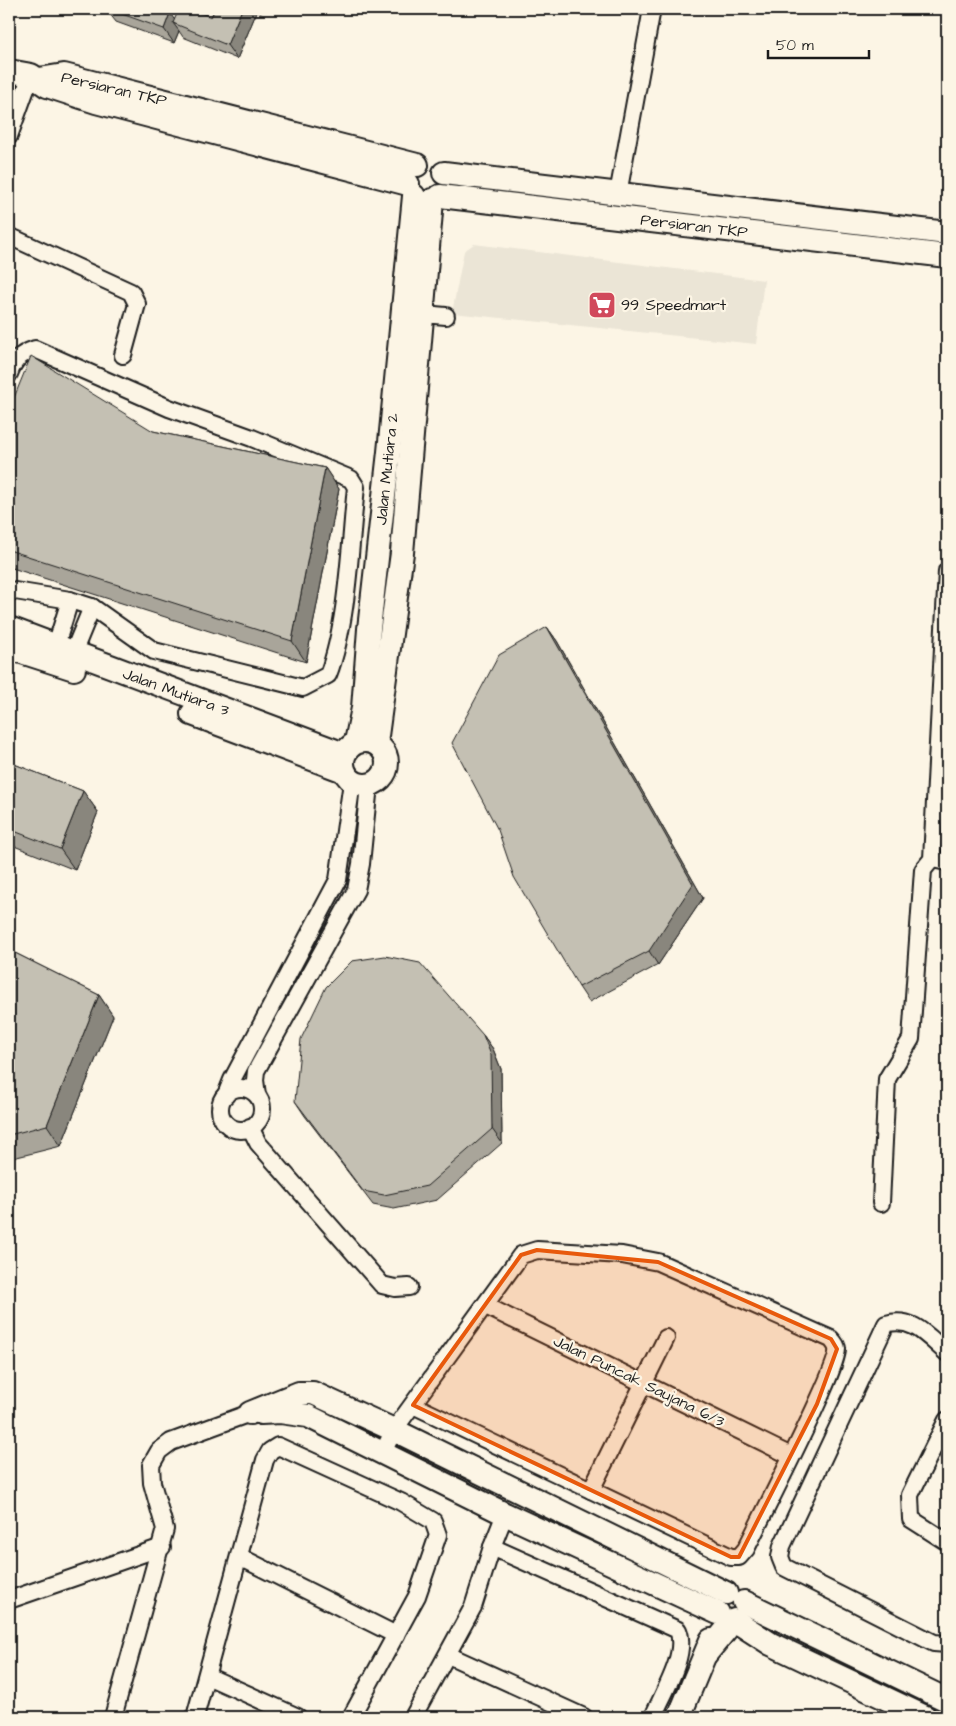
<svg xmlns="http://www.w3.org/2000/svg" width="956" height="1726" font-family="'Architects Daughter',sans-serif">
  <style>
    .built { fill: #ebe5d6 }
    .lines { fill: none; stroke-linecap: round; stroke-linejoin: round }
    .street-casing { stroke: #1c1c1c; stroke-width: 20 }
    .secondary-casing { stroke: #1c1c1c; stroke-width: 26 }
    .street { stroke: #fcf5e5; stroke-width: 16 }
    .secondary { stroke: #fcf5e5; stroke-width: 22 }
    .wall { fill: #a9a59a; stroke: #1c1c1c }
    .shaded-wall { fill: #89867d; stroke: #1c1c1c }
    .building { fill: #c4c0b3; stroke: #1c1c1c }
    .marked { fill: #e8590c; fill-opacity: 0.2; stroke: #e8590c; stroke-width: 4; stroke-linejoin: round }
    .labels { text-anchor: middle; dominant-baseline: central; stroke-width: 4.5; stroke-linejoin: round; paint-order: stroke }
    .street-label { font-size: 16px; fill: #1c1c1c; stroke: #fcf5e5 }
    .poi-label { font-size: 16px; fill: #1c1c1c; stroke: #fcf5e5; text-anchor: start }
  </style>
  <rect width="100%" height="100%" fill="#fcf5e5"/>
  <filter id="ink" filterUnits="userSpaceOnUse"><feTurbulence type="fractalNoise" baseFrequency=".02" numOctaves="2"/><feDisplacementMap in="SourceGraphic" scale="10" xChannelSelector="R" yChannelSelector="G"/><feConvolveMatrix kernelMatrix="1 2 1 2 8 2 1 2 1" color-interpolation-filters="sRGB"/></filter>
  <g filter="url(#ink)">
    <path class="built" d="M 474,244 L 764,280 L 756,344 L 452,313 L 464,251 Z"/>
    <g class="lines">
      <defs>
        <g id="street">
          <path d="M 9,136 L 31,75"/>
          <path d="M 618,194 L 652,9"/>
          <path d="M 9,236 L 131,292 L 137,304 L 123,355"/>
          <path d="M 423,314 L 446,316"/>
          <path d="M 9,374 C 14,360 20,354 35,349 L 169,408 L 252,438 L 351,479 L 356,487 C 350,544 348,623 328,675 L 303,688 L 154,651 L 92,607 L 70,600 L 9,590"/>
          <path d="M 53,655 L 70,600"/>
          <path d="M 69,663 L 92,607"/>
          <path d="M 932,859 L 947,862"/>
          <circle cx="241" cy="1109" r="21"/>
          <path d="M 226,1095 L 232,1080 L 338,880 L 352,782"/>
          <path d="M 257,1095 L 255,1080 L 256,1071 L 356,890 L 361,864 L 369,785"/>
          <path d="M 250,1127 L 258,1143 L 382,1285 L 395,1288 L 409,1287"/>
          <path d="M 881,1203 L 887,1079 L 911,1039 L 923,870 L 932,859 L 947,571"/>
          <path d="M 486,1306 L 791,1456"/>
          <path d="M 947,1353 C 928,1337 913,1316 886,1324 L 782,1546 L 780,1557 L 784,1567 L 934,1643 L 947,1644"/>
          <path d="M 947,1420 L 910,1495 L 911,1519 L 947,1542"/>
          <path d="M 382,1454 L 394,1430 L 521,1255 L 537,1250 L 622,1255 L 658,1262 L 831,1339 C 833,1341 837,1346 837,1349 C 840,1365 759,1522 746,1549 L 739,1557 L 731,1557 L 413,1405"/>
          <path d="M 591,1490 L 666,1338"/>
          <path d="M 492,1547 L 678,1630 C 688,1654 663,1693 653,1717"/>
          <path d="M 240,1557 L 396,1635"/>
          <path d="M 9,1600 L 162,1547"/>
          <path d="M 448,1655 L 584,1717"/>
          <path d="M 207,1676 L 298,1717"/>
          <path d="M 113,1717 L 165,1529 L 152,1483 L 151,1465 L 159,1451 L 171,1442 L 250,1413"/>
          <path d="M 195,1717 L 265,1460 L 270,1451 L 278,1446 L 401,1502 L 433,1521 L 438,1535 L 417,1596 L 351,1717"/>
          <path d="M 413,1717 L 473,1607 L 492,1547 L 505,1514"/>
        </g>
        <g id="secondary">
          <path d="M 9,71 L 31,75 L 47,86 L 96,102 L 408,184"/>
          <path d="M 39,79 L 64,75 L 417,165"/>
          <path d="M 444,173 L 947,233"/>
          <path d="M 440,196 L 947,256"/>
          <path d="M 9,628 L 344,754"/>
          <path d="M 9,648 L 74,669"/>
          <path d="M 192,714 L 344,771"/>
          <circle cx="365" cy="763" r="22"/>
          <path d="M 356,742 L 363,708 L 369,629 L 389,452 L 414,196"/>
          <path d="M 376,743 L 402,553 L 432,200"/>
          <path d="M 250,1413 L 299,1393 L 313,1393 L 394,1430 L 726,1593"/>
          <path d="M 261,1413 L 280,1412 L 308,1416 L 505,1514 L 718,1613"/>
          <path d="M 744,1602 L 947,1700"/>
          <path d="M 706,1654 L 734,1620 L 771,1644 L 925,1717"/>
          <path d="M 679,1717 L 711,1640"/>
        </g>
      </defs>
      <use href="#street" class="street-casing"/>
      <use href="#secondary" class="secondary-casing"/>
      <use href="#street" class="street"/>
      <use href="#secondary" class="secondary"/>
    </g>
    <g class="wall">
      <path d="M 106,9 L 160,9 L 174,19 L 211,17 L 215,9 L 263,9 L 261,13 L 257,11 L 237,59 L 183,37 L 179,31 L 174,43 L 116,22 Z"/>
      <path d="M 9,410 L 153,431 L 325,468 L 339,489 L 306,662 L 9,567 Z"/>
      <path d="M 547,627 L 557,641 L 703,898 L 658,965 L 589,1002 L 579,987 Z"/>
      <path d="M 9,762 L 83,791 L 98,812 L 75,870 L 9,844 Z"/>
      <path d="M 9,950 L 99,995 L 113,1016 L 61,1146 L 9,1159 Z"/>
      <path d="M 483,1035 L 493,1049 L 501,1069 L 502,1143 L 437,1200 L 394,1209 L 373,1205 L 305,1116 L 295,1101 Z"/>
    </g>
    <g class="shaded-wall">
      <path d="M 9,9 L 12,9 L 9,16 Z"/>
      <path d="M 242,9 L 255,9 L 257,11 L 237,59 L 227,45 Z"/>
      <path d="M 258,9 L 263,9 L 261,13 Z"/>
      <path d="M 170,13 L 178,25 L 173,23 L 179,31 L 174,43 L 164,29 Z"/>
      <path d="M 325,468 L 339,489 L 306,662 L 292,641 Z"/>
      <path d="M 547,627 L 557,641 L 703,898 L 658,965 L 649,951 Z"/>
      <path d="M 83,791 L 98,812 L 75,870 L 60,849 Z"/>
      <path d="M 99,995 L 113,1016 L 61,1146 L 47,1125 Z"/>
      <path d="M 483,1035 L 493,1049 L 501,1069 L 502,1143 L 492,1129 Z"/>
    </g>
    <g class="building">
      <path d="M 108,9 L 158,9 L 170,13 L 164,29 Z"/>
      <path d="M 179,9 L 191,9 L 211,17 L 215,9 L 242,9 L 227,45 L 173,23 Z"/>
      <path d="M 31,356 L 153,431 L 325,468 L 292,641 L 9,550 L 9,410 Z"/>
      <path d="M 547,627 L 693,884 L 649,951 L 579,987 L 514,877 L 498,830 L 452,743 L 499,655 Z"/>
      <path d="M 9,762 L 83,791 L 60,849 L 9,829 Z"/>
      <path d="M 9,950 L 99,995 L 47,1125 L 9,1135 Z"/>
      <path d="M 385,956 L 420,963 L 483,1035 L 491,1055 L 492,1129 L 427,1186 L 384,1195 L 363,1191 L 295,1101 L 301,1039 L 326,987 L 352,961 Z"/>
    </g>
  </g>
  <path class="marked" d="M 537,1250 L 658,1262 L 831,1339 L 837,1349 L 817,1404 L 739,1557 L 731,1557 L 413,1405 L 521,1255 Z"/>
  <defs>
    <symbol id="supermarket-square" viewBox="-11 -11 22 22"><rect x="-9" y="-9" width="18" height="18" rx="4" fill="#d1495b" stroke="#fcf5e5"/><path d="M-6-5.5h2.5l.6 2H6L4.5 2H-2.5L-4.4-4H-6ZM-1.5 3.2a1.3 1.3 0 1 0 .1 0ZM3 3.2a1.3 1.3 0 1 0 .1 0Z" fill="#fff"/></symbol>
  </defs>
  <g fill-rule="evenodd">
    <use href="#supermarket-square" x="586" y="289" width="32" height="32"/>
  </g>
  <g class="labels">
    <g class="street-label">
      <text transform="translate(114 89) rotate(13)">Persiaran TKP</text>
      <text transform="translate(694 226) rotate(7)">Persiaran TKP</text>
      <text transform="translate(387 469) rotate(-84)">Jalan Mutiara 2</text>
      <text transform="translate(176 692) rotate(20)">Jalan Mutiara 3</text>
      <text transform="translate(639 1381) rotate(26)">Jalan Puncak Saujana 6/3</text>
    </g>
    <g class="poi-label">
      <text x="621" y="305">99 Speedmart</text>
    </g>
  </g>
  <rect width="956" height="1726" fill="none" stroke="#fcf5e5" stroke-width="30"/>
  <rect x="15" y="15" width="926" height="1696" fill="none" stroke="#1c1c1c" stroke-width="2" filter="url(#ink)"/>
  <path d="M768 50v8h101v-8" fill="none" stroke="#1c1c1c" stroke-width="2.5"/>
  <text x="776" y="50" font-size="15" fill="#1c1c1c" stroke="#fcf5e5" stroke-width="4" paint-order="stroke">50 m</text>
</svg>
